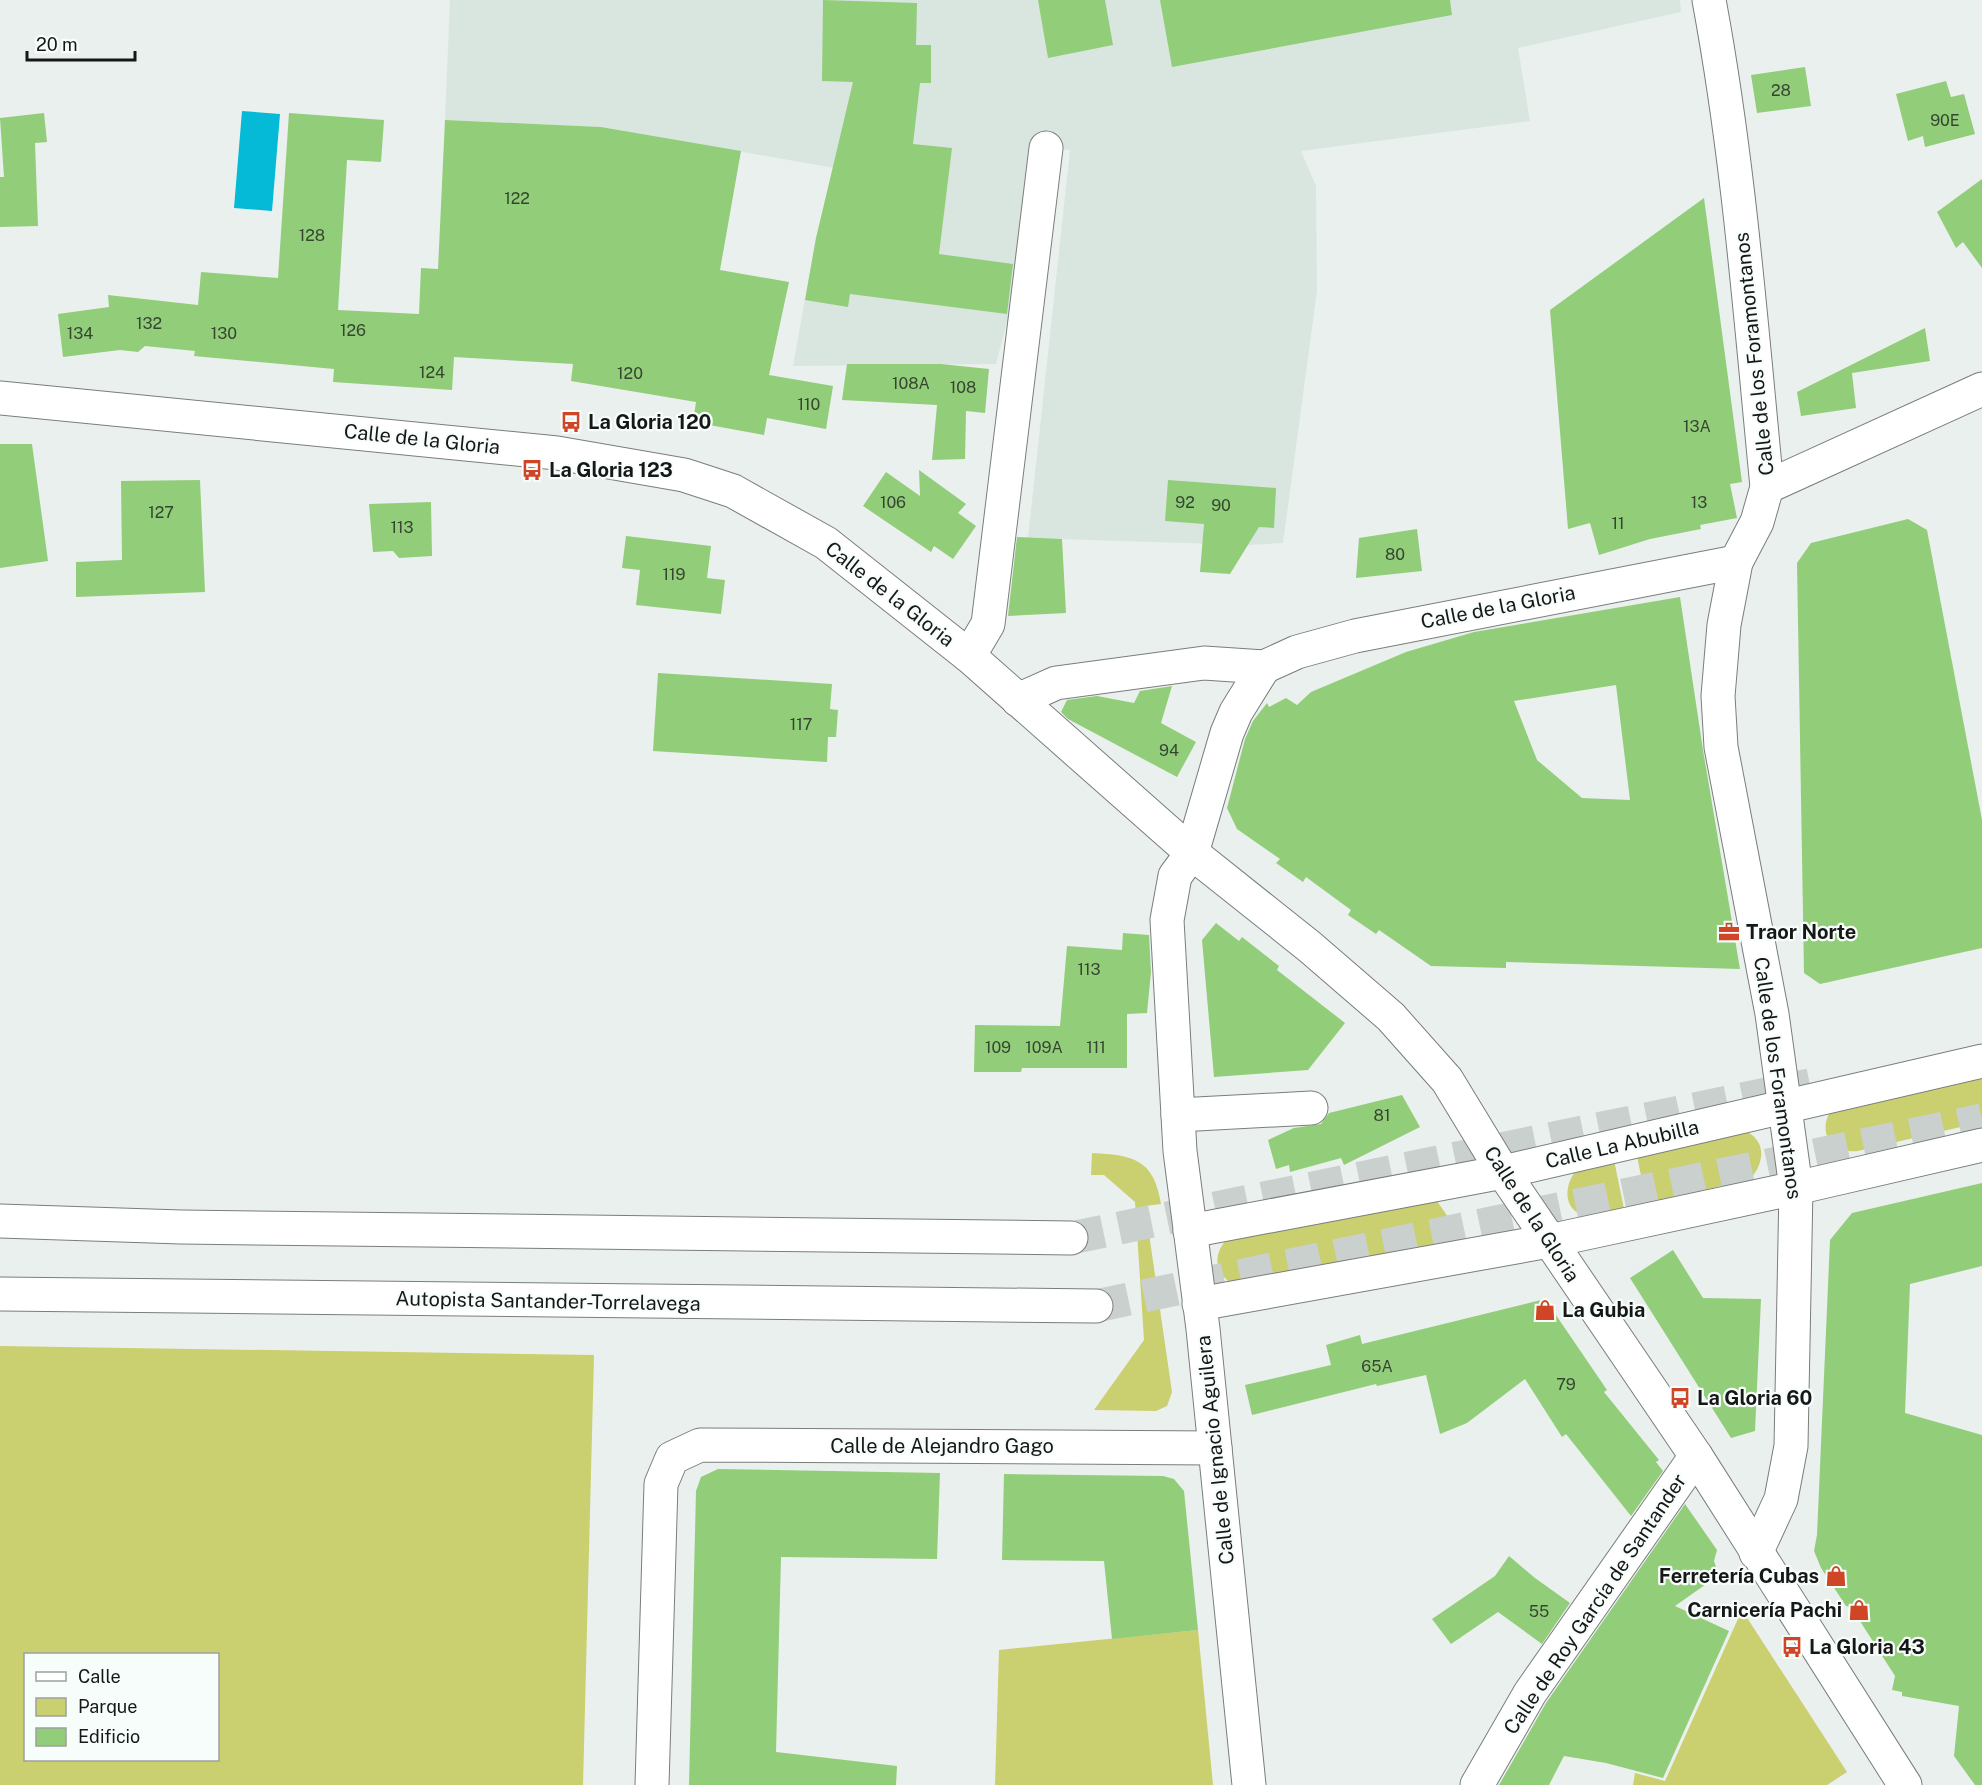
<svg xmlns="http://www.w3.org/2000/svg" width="1982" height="1785" font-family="'Public Sans',sans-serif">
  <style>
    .built { fill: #d9e6df }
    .green { fill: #cacf6f; fill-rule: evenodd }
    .water { fill: #04bad7 }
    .building { fill: #92cd7a; fill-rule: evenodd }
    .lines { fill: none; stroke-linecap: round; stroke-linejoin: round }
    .highway-tunnel { stroke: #cad0cd; stroke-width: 33; stroke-dasharray: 33 16; stroke-linecap: butt }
    .minor-casing { stroke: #797e7b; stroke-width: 35 }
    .highway-casing { stroke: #797e7b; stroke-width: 35 }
    .minor { stroke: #fff; stroke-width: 33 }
    .highway { stroke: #fff; stroke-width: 33 }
    .labels { text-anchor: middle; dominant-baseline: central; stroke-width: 4.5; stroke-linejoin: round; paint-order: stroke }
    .number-label { font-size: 16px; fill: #354530 }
    .street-label { font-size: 20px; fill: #161817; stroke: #f7fdfa }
    .poi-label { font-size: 20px; font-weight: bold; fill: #161817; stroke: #f7fdfa; text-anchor: start }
  </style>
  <rect width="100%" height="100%" fill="#eaf0ed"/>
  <path class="built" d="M 450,0 L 1680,0 L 1681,12 L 1518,48 L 1530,121 L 1301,151 L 1316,186 L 1317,291 L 1283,543 L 1248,545 L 1028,538 L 1070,150 L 1030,146 L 1009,314 L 996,364 L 793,366 L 816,238 L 834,168 L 601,127 L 445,120 Z"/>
  <g class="green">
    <path d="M 1982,1070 L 1982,1122 L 1858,1151 C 1831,1154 1817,1133 1831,1110 Z"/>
    <path d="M 1745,1131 C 1766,1140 1765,1162 1751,1178 L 1647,1205 L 1637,1156 Z"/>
    <path d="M 1092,1153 C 1133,1155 1154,1159 1161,1204 L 1145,1206 L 1172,1392 L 1167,1406 L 1156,1411 L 1094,1410 L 1144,1340 L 1135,1202 L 1104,1175 L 1091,1175 Z"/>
    <path d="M 1614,1160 L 1624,1209 C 1615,1211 1605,1215 1595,1216 C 1567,1218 1561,1193 1574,1173 Z"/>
    <path d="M 1437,1201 L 1468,1246 L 1235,1285 C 1214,1275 1212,1254 1228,1238 Z"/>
    <path d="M 0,1346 L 594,1355 L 583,1785 L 0,1785 ZM 26,1654 L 218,1654 L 218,1760 L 26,1760 Z"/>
    <path d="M 1742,1610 L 1847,1772 L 1827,1785 L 1633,1785 L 1635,1773 L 1665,1781 Z"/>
    <path d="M 1198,1630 L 1213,1785 L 995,1785 L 999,1650 Z"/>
  </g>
  <path class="water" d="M 242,111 L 280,114 L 272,211 L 234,208 Z"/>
  <g class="building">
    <path d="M 823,0 L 917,3 L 916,45 L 931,45 L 931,83 L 920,83 L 913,144 L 952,148 L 939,254 L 1013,264 L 1007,314 L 850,294 L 848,307 L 805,300 L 816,238 L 853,82 L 822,81 Z"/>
    <path d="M 1038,0 L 1105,0 L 1113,45 L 1048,58 Z"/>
    <path d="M 1160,0 L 1450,0 L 1452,15 L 1172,67 Z"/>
    <path d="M 1805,67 L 1811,106 L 1757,113 L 1751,75 Z"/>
    <path d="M 1946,81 L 1951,97 L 1964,94 L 1975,134 L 1925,147 L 1923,136 L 1908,141 L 1896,94 Z"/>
    <path d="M 44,113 L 47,142 L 35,143 L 38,226 L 0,227 L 0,177 L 4,177 L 0,118 Z"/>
    <path d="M 289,113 L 384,120 L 381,162 L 347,160 L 338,310 L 419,314 L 421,268 L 438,269 L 445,120 L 601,127 L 741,151 L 720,270 L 789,282 L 769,375 L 833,386 L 826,429 L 767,418 L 764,435 L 693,422 L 696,402 L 571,381 L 573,364 L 454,357 L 452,390 L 333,382 L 334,369 L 194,356 L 195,351 L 145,346 L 138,352 L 120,350 L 63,357 L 58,314 L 109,307 L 108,295 L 198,305 L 201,272 L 278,278 Z"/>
    <path d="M 1982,179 L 1982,268 L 1963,242 L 1956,248 L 1937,212 Z"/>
    <path d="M 1704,198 L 1742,482 L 1730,484 L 1737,518 L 1700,525 L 1701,529 L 1650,539 L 1599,555 L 1590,523 L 1568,529 L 1550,310 Z"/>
    <path d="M 1925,328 L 1930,361 L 1852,373 L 1856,408 L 1801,416 L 1797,392 Z"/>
    <path d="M 847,364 L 941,364 L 989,369 L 985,413 L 966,411 L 965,459 L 932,460 L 937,405 L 842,400 Z"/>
    <path d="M 0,444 L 32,444 L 48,561 L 0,568 Z"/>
    <path d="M 919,470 L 966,504 L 958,513 L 976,526 L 953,559 L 934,546 L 931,552 L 863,506 L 886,472 L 920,496 Z"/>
    <path d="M 200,480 L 205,592 L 76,597 L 76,562 L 122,560 L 121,481 Z"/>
    <path d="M 1168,480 L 1276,488 L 1274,528 L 1259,527 L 1230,574 L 1200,572 L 1204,524 L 1165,521 Z"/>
    <path d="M 431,502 L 432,556 L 399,558 L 393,551 L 373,552 L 369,504 Z"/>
    <path d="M 1908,519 L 1927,530 L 1982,820 L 1982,948 L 1820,984 L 1804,973 L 1797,563 L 1811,543 Z"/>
    <path d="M 1417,529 L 1422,571 L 1356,578 L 1359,538 Z"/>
    <path d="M 626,536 L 711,546 L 707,578 L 725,580 L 721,614 L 636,605 L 640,570 L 622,568 Z"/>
    <path d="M 1017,537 L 1062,539 L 1066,613 L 1008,616 Z"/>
    <path d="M 1680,597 L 1703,750 L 1740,969 L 1506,962 L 1506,968 L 1431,966 L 1379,930 L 1376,934 L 1348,915 L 1351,910 L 1306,877 L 1303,882 L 1276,863 L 1280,859 L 1237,829 L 1227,808 L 1245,739 L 1253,721 L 1267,703 L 1269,707 L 1286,698 L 1297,705 L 1311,692 L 1406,652 L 1474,632 ZM 1616,685 L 1630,800 L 1582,798 L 1537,760 L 1514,701 Z"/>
    <path d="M 658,673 L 832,684 L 830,709 L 838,710 L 836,737 L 828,737 L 827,762 L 653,751 Z"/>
    <path d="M 1172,686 L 1161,723 L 1196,742 L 1177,777 L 1068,719 L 1061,712 L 1067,700 L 1097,696 L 1134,703 L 1140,691 Z"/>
    <path d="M 1216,923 L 1239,941 L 1242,937 L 1279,966 L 1277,970 L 1345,1023 L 1308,1070 L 1214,1077 L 1202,940 Z"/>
    <path d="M 1123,933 L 1149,935 L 1151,972 L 1147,1013 L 1127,1014 L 1127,1068 L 1022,1068 L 1021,1072 L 974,1072 L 975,1025 L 1060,1026 L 1067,946 L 1122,950 Z"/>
    <path d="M 1402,1095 L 1420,1127 L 1344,1165 L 1341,1158 L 1290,1172 L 1289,1165 L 1276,1169 L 1268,1140 L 1294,1128 L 1321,1124 L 1329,1113 Z"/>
    <path d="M 1982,1183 L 1982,1266 L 1910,1284 L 1905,1413 L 1982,1435 L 1982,1785 L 1975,1785 L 1954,1756 L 1959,1706 L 1902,1696 L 1902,1692 L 1892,1690 L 1895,1676 L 1851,1607 L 1846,1606 L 1821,1568 L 1814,1551 L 1817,1535 L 1830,1240 L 1852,1213 Z"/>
    <path d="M 1673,1250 L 1703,1298 L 1761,1299 L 1755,1431 L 1731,1438 L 1630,1278 Z"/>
    <path d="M 1545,1299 L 1607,1390 L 1604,1392 L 1659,1460 L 1656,1462 L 1663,1471 L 1631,1516 L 1566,1434 L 1562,1437 L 1525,1379 L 1467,1423 L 1440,1434 L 1426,1375 L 1377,1386 L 1376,1384 L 1252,1415 L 1245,1385 L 1331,1365 L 1326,1345 L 1360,1335 L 1362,1344 Z"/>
    <path d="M 718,1469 L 940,1473 L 937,1559 L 781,1557 L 776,1752 L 897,1766 L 896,1785 L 689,1785 L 696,1491 L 701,1477 Z"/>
    <path d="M 1004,1474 L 1163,1476 L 1174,1479 L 1184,1491 L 1198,1630 L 1112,1639 L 1104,1561 L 1002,1560 Z"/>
    <path d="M 1685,1504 L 1717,1550 L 1714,1561 L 1719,1575 L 1675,1606 L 1729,1631 L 1663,1778 L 1606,1763 L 1564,1756 L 1549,1785 L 1499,1785 L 1546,1703 Z"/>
    <path d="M 1509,1556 L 1535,1578 L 1570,1603 L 1542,1644 L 1498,1612 L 1451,1644 L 1432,1619 L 1495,1576 Z"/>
  </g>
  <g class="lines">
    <g class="highway-tunnel">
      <path d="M 1071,1238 L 1810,1085"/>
      <path d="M 1096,1306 L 1982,1120"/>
    </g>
    <defs>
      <g id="minor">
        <path d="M 1709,0 C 1739,161 1751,324 1767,487 L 1757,522 L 1736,562 L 1724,625 L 1718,696 L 1721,747 L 1772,1014 L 1796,1188 L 1791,1446 L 1781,1499 L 1756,1553"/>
        <path d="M 0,398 L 557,453 L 684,475 L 733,491 L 826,543 L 969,656 L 1192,853 L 1310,947 L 1391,1017 L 1447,1080 L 1503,1172 L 1696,1456 L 1905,1785"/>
        <path d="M 1767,487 L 1982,389"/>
        <path d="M 969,656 L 988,624 L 1046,148"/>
        <path d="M 1018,700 L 1056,683 L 1204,663 L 1264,667 L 1297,652 L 1355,636 L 1736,562"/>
        <path d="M 1178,1115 L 1311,1108"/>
        <path d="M 1190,1231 L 1503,1172 L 1982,1061"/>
        <path d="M 1199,1304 L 1549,1241 L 1796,1188 L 1982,1145"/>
        <path d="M 652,1785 L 661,1484 L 672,1458 L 700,1445 L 1215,1448"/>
        <path d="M 1249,1785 L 1203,1329 L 1180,1151 L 1167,920 L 1175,876 L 1192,853 L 1227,733 L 1236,712 L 1264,667"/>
        <path d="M 1477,1785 L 1530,1693 L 1696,1456"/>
      </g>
      <g id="highway">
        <path d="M 0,1221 L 181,1227 L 1071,1238"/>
        <path d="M 0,1294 L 1096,1306"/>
      </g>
    </defs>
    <use href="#minor" class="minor-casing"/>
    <use href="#highway" class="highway-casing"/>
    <use href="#minor" class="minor"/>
    <use href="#highway" class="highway"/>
  </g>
  <defs>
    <symbol id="bus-bare" viewBox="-9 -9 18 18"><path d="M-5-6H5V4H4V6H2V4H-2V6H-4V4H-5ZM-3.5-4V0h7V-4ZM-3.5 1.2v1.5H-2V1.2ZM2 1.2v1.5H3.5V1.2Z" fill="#cf4526" stroke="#f7fdfa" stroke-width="2.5" paint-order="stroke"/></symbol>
    <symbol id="office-bare" viewBox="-9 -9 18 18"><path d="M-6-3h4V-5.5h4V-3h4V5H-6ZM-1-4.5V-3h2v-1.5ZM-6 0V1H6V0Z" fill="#cf4526" stroke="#f7fdfa" stroke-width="2.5" paint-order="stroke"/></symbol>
    <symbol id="shop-bare" viewBox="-9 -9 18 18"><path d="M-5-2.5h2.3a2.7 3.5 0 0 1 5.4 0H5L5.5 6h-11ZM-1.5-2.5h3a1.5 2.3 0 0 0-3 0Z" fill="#cf4526" stroke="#f7fdfa" stroke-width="2.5" paint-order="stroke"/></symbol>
  </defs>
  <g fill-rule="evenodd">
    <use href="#bus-bare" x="556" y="407" width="30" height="30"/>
    <use href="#bus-bare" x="517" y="455" width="30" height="30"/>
    <use href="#office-bare" x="1714" y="917" width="30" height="30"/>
    <use href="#shop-bare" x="1530" y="1295" width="30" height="30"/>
    <use href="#bus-bare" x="1665" y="1383" width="30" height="30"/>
    <use href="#shop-bare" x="1821" y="1561" width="30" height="30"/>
    <use href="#shop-bare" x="1844" y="1595" width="30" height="30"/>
    <use href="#bus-bare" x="1777" y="1632" width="30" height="30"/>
  </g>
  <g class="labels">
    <g class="number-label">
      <text x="1781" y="90">28</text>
      <text x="1945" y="120">90E</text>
      <text x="517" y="198">122</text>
      <text x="312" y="235">128</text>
      <text x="149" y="323">132</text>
      <text x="353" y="330">126</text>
      <text x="80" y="333">134</text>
      <text x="224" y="333">130</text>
      <text x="432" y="372">124</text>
      <text x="630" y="373">120</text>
      <text x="911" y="383">108A</text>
      <text x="963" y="387">108</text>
      <text x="809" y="404">110</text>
      <text x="1697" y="426">13A</text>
      <text x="893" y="502">106</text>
      <text x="1185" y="502">92</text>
      <text x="1699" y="502">13</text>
      <text x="1221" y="505">90</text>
      <text x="161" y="512">127</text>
      <text x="1618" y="523">11</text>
      <text x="402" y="527">113</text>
      <text x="1395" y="554">80</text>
      <text x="674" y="574">119</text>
      <text x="801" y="724">117</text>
      <text x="1169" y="750">94</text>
      <text x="1089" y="969">113</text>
      <text x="998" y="1047">109</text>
      <text x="1044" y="1047">109A</text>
      <text x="1096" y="1047">111</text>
      <text x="1382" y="1115">81</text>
      <text x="1377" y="1366">65A</text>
      <text x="1566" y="1384">79</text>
      <text x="1539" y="1611">55</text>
    </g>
    <g class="street-label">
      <text transform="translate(1754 354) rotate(-96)">Calle de los Foramontanos</text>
      <text transform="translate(422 439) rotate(6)">Calle de la Gloria</text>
      <text transform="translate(890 594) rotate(38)">Calle de la Gloria</text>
      <text transform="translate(1498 607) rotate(-11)">Calle de la Gloria</text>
      <text transform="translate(1778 1078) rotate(82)">Calle de los Foramontanos</text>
      <text transform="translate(1622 1144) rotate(-13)">Calle La Abubilla</text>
      <text transform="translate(1532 1214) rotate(57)">Calle de la Gloria</text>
      <text transform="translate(548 1301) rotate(1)">Autopista Santander-Torrelavega</text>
      <text x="942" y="1446">Calle de Alejandro Gago</text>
      <text transform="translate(1215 1450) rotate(-96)">Calle de Ignacio Aguilera</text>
      <text transform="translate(1595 1604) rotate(-56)">Calle de Roy García de Santander</text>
    </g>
    <g class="poi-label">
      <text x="588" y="422">La Gloria 120</text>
      <text x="549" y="470">La Gloria 123</text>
      <text x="1746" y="932">Traor Norte</text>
      <text x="1562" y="1310">La Gubia</text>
      <text x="1697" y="1398">La Gloria 60</text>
      <text x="1819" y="1576" text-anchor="end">Ferretería Cubas</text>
      <text x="1842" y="1610" text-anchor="end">Carnicería Pachi</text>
      <text x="1809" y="1647">La Gloria 43</text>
    </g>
  </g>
  <rect x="24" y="1653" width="195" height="108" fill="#f7fdfa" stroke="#9da19f" stroke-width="1.5"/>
  <rect x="36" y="1672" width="30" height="9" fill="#ffffff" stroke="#9da19f" stroke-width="1.5"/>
  <text x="78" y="1683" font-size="18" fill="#161817">Calle</text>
  <rect x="36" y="1698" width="30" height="18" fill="#cacf6f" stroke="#9da19f" stroke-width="1.5"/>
  <text x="78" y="1713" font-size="18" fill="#161817">Parque</text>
  <rect x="36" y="1728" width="30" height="18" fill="#92cd7a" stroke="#9da19f" stroke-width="1.5"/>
  <text x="78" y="1743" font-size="18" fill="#161817">Edificio</text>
  <path d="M27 51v9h108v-9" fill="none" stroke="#161817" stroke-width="3"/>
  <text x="36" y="51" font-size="18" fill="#161817" stroke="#f7fdfa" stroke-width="4.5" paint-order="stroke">20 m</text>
</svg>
